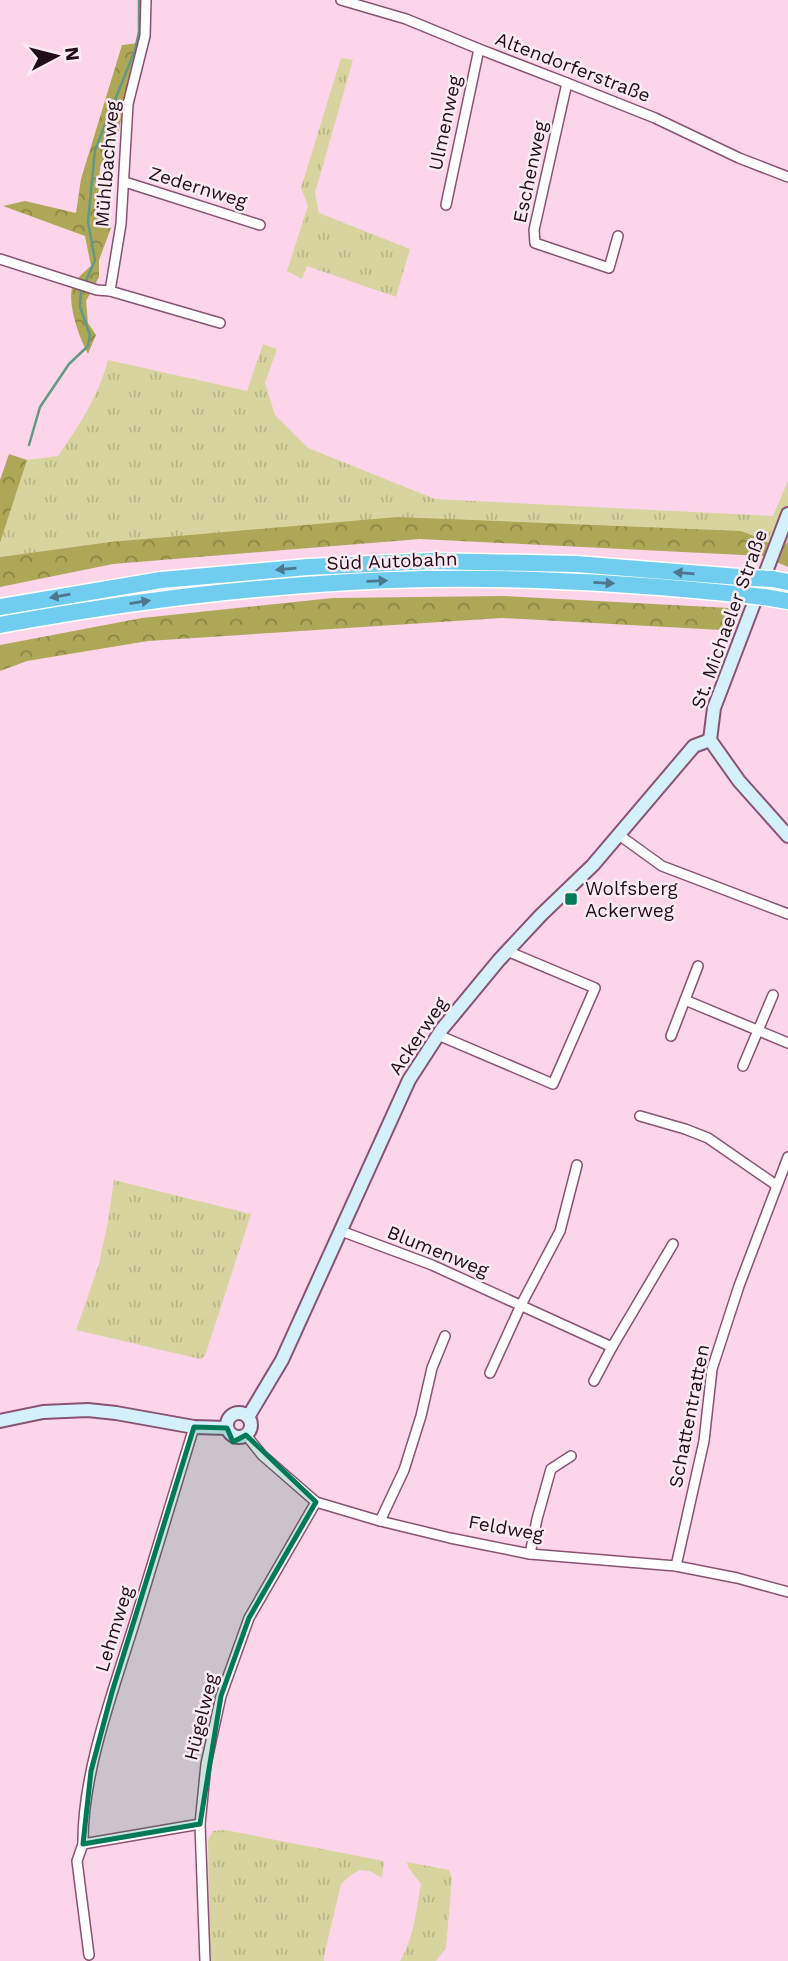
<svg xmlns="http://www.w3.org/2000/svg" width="788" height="1961" font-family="'Work Sans',sans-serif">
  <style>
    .grass { fill: url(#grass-tufts) }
    .forest { fill: url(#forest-crowns) }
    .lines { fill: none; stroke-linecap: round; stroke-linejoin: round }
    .stream { stroke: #629982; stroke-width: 2.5 }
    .street-casing { stroke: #895272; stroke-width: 12 }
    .secondary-casing { stroke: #895272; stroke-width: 16 }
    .highway-casing { stroke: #fff; stroke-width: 19 }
    .street { stroke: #fff; stroke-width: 9 }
    .secondary { stroke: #d4f0fa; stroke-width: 12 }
    .highway { stroke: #71cdf0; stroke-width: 16 }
    .highway-bridge-casing { stroke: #fff; stroke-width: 19; stroke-linecap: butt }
    .highway-bridge { stroke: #71cdf0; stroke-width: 16 }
    .oneway { fill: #4d768f }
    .marked { fill: #037a57; fill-opacity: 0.2; stroke: #037a57; stroke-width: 5; stroke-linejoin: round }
    .poi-dot { fill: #037a57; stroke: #f9ebf2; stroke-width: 2.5 }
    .labels { text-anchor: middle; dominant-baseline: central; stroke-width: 5; stroke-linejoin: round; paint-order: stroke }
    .street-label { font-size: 19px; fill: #220c19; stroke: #f9ebf2 }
    .poi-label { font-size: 19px; fill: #220c19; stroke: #f9ebf2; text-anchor: start }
  </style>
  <defs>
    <pattern id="grass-tufts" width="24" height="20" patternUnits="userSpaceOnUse" patternTransform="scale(1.75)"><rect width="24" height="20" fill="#d8d49f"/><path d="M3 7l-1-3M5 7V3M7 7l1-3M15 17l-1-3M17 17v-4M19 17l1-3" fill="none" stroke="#b9b588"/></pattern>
    <pattern id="forest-crowns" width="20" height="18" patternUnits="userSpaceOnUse" patternTransform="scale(1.75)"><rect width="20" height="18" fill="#ada757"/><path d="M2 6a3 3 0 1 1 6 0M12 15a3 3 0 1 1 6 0" fill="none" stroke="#8c8647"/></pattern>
  </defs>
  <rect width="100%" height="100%" fill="#fdd5ea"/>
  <g class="grass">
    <path d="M 341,58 L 353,60 L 315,193 L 319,213 L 410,249 L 396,297 L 307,266 L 302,279 L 287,271 L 308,206 L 301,188 Z"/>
    <path d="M 263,344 L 277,349 L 265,383 L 275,415 L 308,448 L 435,499 L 773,516 L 788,481 L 788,542 L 780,550 L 741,531 L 110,542 L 0,557 L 0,543 L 27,460 L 58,456 C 79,426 99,395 108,360 L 247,391 Z"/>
    <path d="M 114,1180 L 251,1214 L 205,1356 L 200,1359 L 76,1330 L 99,1264 L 108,1221 Z"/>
    <path d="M 225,1830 L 384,1861 L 382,1878 L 370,1871 L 360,1870 L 351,1875 L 341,1884 L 324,1956 L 324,1961 L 210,1961 L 208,1840 L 213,1831 Z"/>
    <path d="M 407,1862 L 449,1870 L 452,1878 L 446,1948 L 436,1961 L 400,1961 C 414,1938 416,1910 421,1884 L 408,1867 Z"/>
  </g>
  <g class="forest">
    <path d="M 139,43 L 118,133 L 100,167 L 97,216 L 111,228 L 99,260 L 99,277 L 86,301 L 88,323 L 96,335 L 88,354 C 79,337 68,306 72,288 C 75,279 84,272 91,266 L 85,236 L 3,206 L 25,201 L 76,213 L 81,179 L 122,45 Z"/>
    <path d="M 9,454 L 27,460 L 0,543 L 0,480 Z"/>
    <path d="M 397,517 L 741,531 L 762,539 L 780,550 L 788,542 L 788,567 L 763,556 L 420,539 L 113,564 L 0,587 L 0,557 L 110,542 Z"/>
    <path d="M 503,596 L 729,608 L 721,630 L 502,618 L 148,641 L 27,661 L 0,671 L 0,645 L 142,618 L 333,598 Z"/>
  </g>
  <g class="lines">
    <g class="stream">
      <path d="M 86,281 L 95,260 L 88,222 L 95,150 L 135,50 L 139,32 L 139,0"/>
      <path d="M 29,445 L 40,407 L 69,364 L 88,346 L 90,335 L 80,307 L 81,291"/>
    </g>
    <defs>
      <g id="street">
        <path d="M 341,0 L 406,19 L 479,49 L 567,83 L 655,118 L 739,158 L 788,177"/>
        <path d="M 567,83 L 534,230 L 535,243 L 609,268 L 618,236"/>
        <path d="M 125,182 L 260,225"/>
        <path d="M 446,205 L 479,49"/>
        <path d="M 0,259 L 97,290 L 110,291 L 220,323"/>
        <path d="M 110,291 L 121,224 L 128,104 L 145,36 L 146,0"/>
        <path d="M 619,835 L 662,866 L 788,914"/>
        <path d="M 685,1000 L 788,1043"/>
        <path d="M 438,1035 L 553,1084 L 595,988 L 507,951"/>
        <path d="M 671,1036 L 698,966"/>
        <path d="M 743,1066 L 773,995"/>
        <path d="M 640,1116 L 685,1129 L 708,1138 L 776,1185"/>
        <path d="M 341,1231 L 432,1265 L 612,1347"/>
        <path d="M 490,1373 L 521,1305 L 560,1231 L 577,1165"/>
        <path d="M 594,1381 L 612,1347 L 673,1244"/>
        <path d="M 246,1435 L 262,1455 L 316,1502 L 380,1521 L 450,1538 L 530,1554 L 676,1566 L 737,1578 L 788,1592"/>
        <path d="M 380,1521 L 404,1470 L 421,1416 L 432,1368 L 445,1336"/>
        <path d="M 530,1554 L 537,1519 L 551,1469 L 571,1456"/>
        <path d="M 676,1566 L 704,1441 L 712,1369 L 739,1286 L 788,1157"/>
        <path d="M 83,1844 C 82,1773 114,1689 135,1621 C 155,1557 174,1492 194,1427"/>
        <path d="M 89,1955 L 77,1861 L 83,1844 L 200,1824"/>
        <path d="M 205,1961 L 200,1824 L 206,1764 L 221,1696 L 249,1618 L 316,1502"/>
      </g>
      <g id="secondary">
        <path d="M 788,514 L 714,708 L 710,740 L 739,781 L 788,836"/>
        <circle cx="239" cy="1425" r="12"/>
        <path d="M 248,1417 L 282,1360 L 409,1080 L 442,1029 L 499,960 L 541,915 L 593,865 L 694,746 L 710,740"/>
        <path d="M 0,1421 L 43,1412 L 88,1410 L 116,1413 L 194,1427 L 227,1428"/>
      </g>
      <g id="highway">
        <path d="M 772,579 L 788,582"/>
        <path d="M 764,597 L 788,601"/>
        <path d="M 0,607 L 161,580 L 308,567 L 431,561 L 576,564 L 752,578"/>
        <path d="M 0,625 C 141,599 284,582 427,579 C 534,577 640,584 746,595"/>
      </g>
    </defs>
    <use href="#street" class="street-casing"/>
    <use href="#secondary" class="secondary-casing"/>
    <use href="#highway" class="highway-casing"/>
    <use href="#street" class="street"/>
    <use href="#secondary" class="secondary"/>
    <use href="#highway" class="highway"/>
    <defs>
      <g id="highway-bridge">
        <path d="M 752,578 L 772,579"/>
        <path d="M 746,595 L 764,597"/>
      </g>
    </defs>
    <use href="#highway-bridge" class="highway-bridge-casing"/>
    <use href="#highway-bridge" class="highway-bridge"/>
  </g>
  <defs><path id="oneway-solid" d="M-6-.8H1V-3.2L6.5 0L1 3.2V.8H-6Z" transform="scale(1.75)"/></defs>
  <g class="oneway">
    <use href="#oneway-solid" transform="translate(286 569) rotate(175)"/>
    <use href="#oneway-solid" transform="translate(684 573) rotate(-175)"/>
    <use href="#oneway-solid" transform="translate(377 581) rotate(-2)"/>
    <use href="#oneway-solid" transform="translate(604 583) rotate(3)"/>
    <use href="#oneway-solid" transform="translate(60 596) rotate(170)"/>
    <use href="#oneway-solid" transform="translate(140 602) rotate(-9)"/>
  </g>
  <path class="marked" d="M 194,1427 L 227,1428 L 233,1442 L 246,1435 L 316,1502 L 249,1618 L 221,1696 L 200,1824 L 83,1844 L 91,1771 L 112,1692 Z"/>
  <rect class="poi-dot" x="564" y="892" width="14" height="14" rx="3.5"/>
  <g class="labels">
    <g class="street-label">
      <text transform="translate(573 67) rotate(21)">Altendorferstraße</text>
      <text transform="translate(445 123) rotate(-78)">Ulmenweg</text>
      <text transform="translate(107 164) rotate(-85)">Mühlbachweg</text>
      <text transform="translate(530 172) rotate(-78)">Eschenweg</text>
      <text transform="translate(198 187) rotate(17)">Zedernweg</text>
      <text transform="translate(392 561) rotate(-2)">Süd Autobahn</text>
      <text transform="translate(729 619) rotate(-70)">St. Michaeler Straße</text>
      <text transform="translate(418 1036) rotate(-56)">Ackerweg</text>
      <text transform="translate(438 1251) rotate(22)">Blumenweg</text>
      <text transform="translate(689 1416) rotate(-79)">Schattentratten</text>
      <text transform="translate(506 1528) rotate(10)">Feldweg</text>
      <text transform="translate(114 1629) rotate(-73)">Lehmweg</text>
      <text transform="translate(201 1717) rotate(-76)">Hügelweg</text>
    </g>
    <g class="poi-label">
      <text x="585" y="888">Wolfsberg<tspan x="585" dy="22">Ackerweg</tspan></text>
    </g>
  </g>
  <g transform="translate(56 56) rotate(83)" stroke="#f9ebf2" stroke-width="5" paint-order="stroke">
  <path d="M0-5L12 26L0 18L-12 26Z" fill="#220c19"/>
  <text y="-10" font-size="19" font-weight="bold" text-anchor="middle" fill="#220c19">N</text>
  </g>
</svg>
